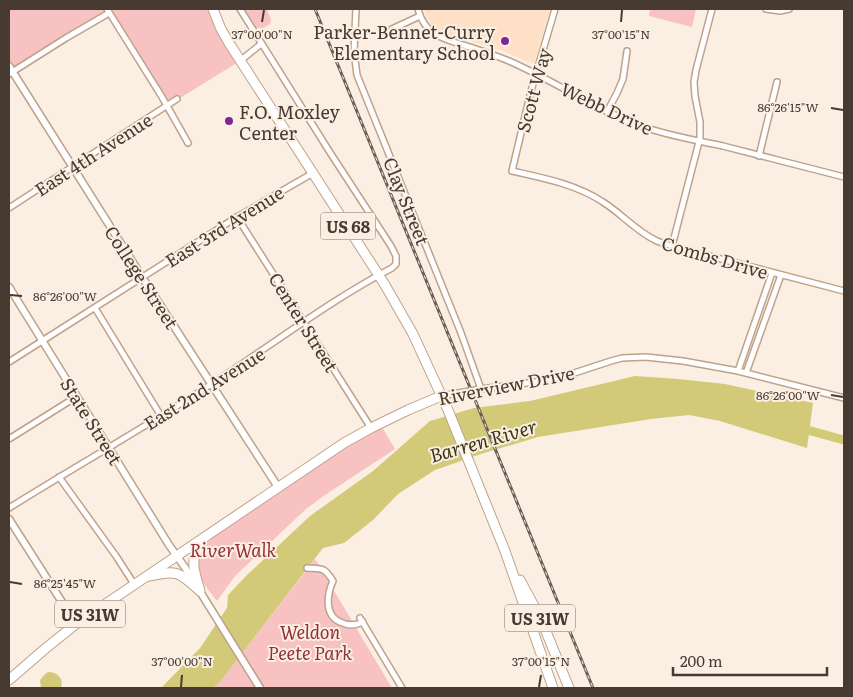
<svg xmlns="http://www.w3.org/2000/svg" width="853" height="697" font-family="Literata,serif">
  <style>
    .built { fill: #fee0c7 }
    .green { fill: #f7c2c1 }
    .water { fill: #d2ca79 }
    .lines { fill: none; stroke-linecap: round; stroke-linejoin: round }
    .river { stroke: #d2ca79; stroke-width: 9 }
    .minor-casing { stroke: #bfa289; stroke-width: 8 }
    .tertiary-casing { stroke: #bfa289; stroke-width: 9 }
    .primary-casing { stroke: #bfa289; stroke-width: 11 }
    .minor { stroke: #fff; stroke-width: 5 }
    .tertiary { stroke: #fff; stroke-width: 6 }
    .primary { stroke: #fff; stroke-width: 9 }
    .rail-casing { stroke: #6b5e54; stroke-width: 3 }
    .rail { stroke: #fbefe4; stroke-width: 1; stroke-dasharray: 4; stroke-linecap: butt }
    .ticks { fill: none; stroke: #473a30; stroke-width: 2 }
    .poi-dot { fill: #7e2694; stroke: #fbefe4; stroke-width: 2 }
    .labels { text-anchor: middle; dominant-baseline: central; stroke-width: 4; stroke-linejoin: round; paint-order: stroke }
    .shield { fill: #fbefe4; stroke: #7d7066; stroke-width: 1 }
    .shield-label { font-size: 16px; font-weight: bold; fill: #473a30 }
    .poi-label { font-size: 18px; fill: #473a30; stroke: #fbefe4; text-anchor: end }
    .street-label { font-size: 18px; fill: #473a30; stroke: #fbefe4 }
    .park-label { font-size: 18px; font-style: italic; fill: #933036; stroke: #fbefe4 }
    .water-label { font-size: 19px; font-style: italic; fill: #3c3815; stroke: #fbefe4 }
    .ticks-label { font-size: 12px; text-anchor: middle; fill: #473a30; stroke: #fbefe4; stroke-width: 4; stroke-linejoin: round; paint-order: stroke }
  </style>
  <rect width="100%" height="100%" fill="#fbefe4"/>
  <path class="built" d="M 424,9 L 550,9 L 534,64 L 498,49 L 442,33 L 434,27 L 427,18 Z"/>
  <g class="green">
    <path d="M 9,9 L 214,9 L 240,61 L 167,106 L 110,13 L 13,72 L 9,66 Z"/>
    <path d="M 244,9 L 267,9 L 271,20 L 270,24 L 263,28 L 257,28 L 254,26 Z"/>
    <path d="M 650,9 L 696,9 L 692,27 L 649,16 Z"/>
    <path d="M 382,427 L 395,449 L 325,495 L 306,509 L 235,576 L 217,601 C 208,589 191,571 197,555 C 199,549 214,537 219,532 L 325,460 Z"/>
    <path d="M 315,559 L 392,688 L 213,688 L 220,682 Z"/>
  </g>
  <g class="water">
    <path d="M 635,376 L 678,379 L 725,384 L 813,403 L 807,448 L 720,421 L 689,415 L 651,419 L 538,437 L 484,453 L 435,470 L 398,494 L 373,520 L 344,543 L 323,548 L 220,682 L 213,688 L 161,688 L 200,648 L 227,608 L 228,595 L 247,575 L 310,516 L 373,471 L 430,421 L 474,408 L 530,401 Z"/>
    <path d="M 48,672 C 58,672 64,679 61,688 L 41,688 L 40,680 L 45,674 Z"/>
  </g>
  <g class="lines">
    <path class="river" d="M 800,428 L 844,440"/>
    <defs>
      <g id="minor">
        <path d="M 107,9 L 162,97 L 188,143"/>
        <path d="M 356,9 L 354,52 L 357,75 L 461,333 L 481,389"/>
        <path d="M 418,9 C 425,38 449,40 473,48 C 485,52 497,56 509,61 C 553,80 593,108 638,125 C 665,135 694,140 723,146 C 763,156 804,167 844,177"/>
        <path d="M 555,9 L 531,91 L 512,171 C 543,178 576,184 603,202 C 622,214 637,232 657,241 C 664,244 672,246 679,248 L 844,291"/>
        <path d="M 766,9 L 780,11 L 789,9"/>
        <path d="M 392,29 L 420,16"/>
        <path d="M 240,61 L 261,44"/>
        <path d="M 9,74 L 66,38 L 109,13"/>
        <path d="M 607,112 L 617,93 L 623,79 L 627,51"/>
        <path d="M 759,156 L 777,82"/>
        <path d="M 9,208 L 177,99"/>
        <path d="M 237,217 L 371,428"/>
        <path d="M 672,246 L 700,138 L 700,122 L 695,96 L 694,82 L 696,70 L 712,9"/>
        <path d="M 95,308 L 161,416"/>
        <path d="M 9,362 L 237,217 L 313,173"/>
        <path d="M 738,371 L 772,273"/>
        <path d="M 746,373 L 781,275"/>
        <path d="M 441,396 L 481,389 L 542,381 L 565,376 L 611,361 L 622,358 L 646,357 L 683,361 L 738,371 L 844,398"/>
        <path d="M 9,439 L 76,397"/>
        <path d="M 59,477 L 116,556 L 134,584"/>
        <path d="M 9,508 C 76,466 146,427 213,383 C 272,345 329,301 392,268 L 396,264 L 396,256 L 391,246 L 331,154 L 240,9"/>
        <path d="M 307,568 C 323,569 324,567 333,581 C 327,594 324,615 340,622 C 348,626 355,626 363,622"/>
        <path d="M 360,618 L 402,688"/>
      </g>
      <g id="tertiary">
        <path d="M 9,66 L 142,277 L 278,487"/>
        <path d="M 9,287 L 169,545 L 186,569 L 260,688"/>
        <path d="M 9,519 L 76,624"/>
      </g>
      <g id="primary">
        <path d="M 213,9 L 221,29 L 229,43 L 385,285 L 413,334 L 448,410 L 505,551 L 553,688"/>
        <path d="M 149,576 C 177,570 178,571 199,590"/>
        <path d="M 520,580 L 541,619 L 569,688"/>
        <path d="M 200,591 C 195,573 188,559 202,543"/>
        <path d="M 9,680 L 46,648 L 76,624 L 344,443 L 371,428 L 408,410 L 441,396"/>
      </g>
    </defs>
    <use href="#minor" class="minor-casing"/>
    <use href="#tertiary" class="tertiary-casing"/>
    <use href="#primary" class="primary-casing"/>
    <use href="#minor" class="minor"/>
    <use href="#tertiary" class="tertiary"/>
    <use href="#primary" class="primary"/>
    <defs>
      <path id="rail" d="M 315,9 L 593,688"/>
    </defs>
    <use href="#rail" class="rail-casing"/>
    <use href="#rail" class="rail"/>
  </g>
  <path class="ticks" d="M 262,22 L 264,10M 621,22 L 622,10M 831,108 L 843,110M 10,295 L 22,296M 831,395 L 843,397M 10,582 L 22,584M 181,687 L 182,675M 539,687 L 541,675"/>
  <g class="poi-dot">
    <circle cx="505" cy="41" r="5"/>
    <circle cx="229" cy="121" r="5"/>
  </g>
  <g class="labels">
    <g class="shield">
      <rect x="320.5" y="212.5" width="55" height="27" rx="4"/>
      <rect x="55" y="600.5" width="70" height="27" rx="4"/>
      <rect x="505" y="604.5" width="70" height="27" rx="4"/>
    </g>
    <g class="shield-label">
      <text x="348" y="226">US 68</text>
      <text x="90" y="614">US 31W</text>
      <text x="540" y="618">US 31W</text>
    </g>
    <g class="poi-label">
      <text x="495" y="31">Parker-Bennet-Curry<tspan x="495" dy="21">Elementary School</tspan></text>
      <text x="239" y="111" text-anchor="start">F.O. Moxley<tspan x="239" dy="21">Center</tspan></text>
    </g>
    <g class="street-label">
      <text transform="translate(533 90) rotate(-75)">Scott Way</text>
      <text transform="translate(607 108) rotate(25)">Webb Drive</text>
      <text transform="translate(93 154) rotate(-33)">East 4th Avenue</text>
      <text transform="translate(407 201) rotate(68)">Clay Street</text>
      <text transform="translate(224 226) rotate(-32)">East 3rd Avenue</text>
      <text transform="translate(715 257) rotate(16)">Combs Drive</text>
      <text transform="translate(142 277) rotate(57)">College Street</text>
      <text transform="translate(304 322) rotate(58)">Center Street</text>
      <text transform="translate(506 385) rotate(-11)">Riverview Drive</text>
      <text transform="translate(204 388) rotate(-32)">East 2nd Avenue</text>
      <text transform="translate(92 421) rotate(58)">State Street</text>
    </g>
    <g class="park-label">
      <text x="233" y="549">RiverWalk</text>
      <text x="310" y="631">Weldon<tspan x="310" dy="21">Peete Park</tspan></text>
    </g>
    <g class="water-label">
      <text transform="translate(483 440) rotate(-16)">Barren River</text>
    </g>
  </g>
  <g class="ticks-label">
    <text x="262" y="39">37°00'00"N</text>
    <text x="621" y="39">37°00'15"N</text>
    <text x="788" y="112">86°26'15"W</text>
    <text x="65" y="301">86°26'00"W</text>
    <text x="788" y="400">86°26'00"W</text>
    <text x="65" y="588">86°25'45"W</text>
    <text x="182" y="666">37°00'00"N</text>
    <text x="541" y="666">37°00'15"N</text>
  </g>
  <rect width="853" height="697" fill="none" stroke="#473a30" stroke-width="20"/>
  <path d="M673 667v8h154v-8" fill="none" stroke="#473a30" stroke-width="2.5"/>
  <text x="680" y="667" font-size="15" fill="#473a30" stroke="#fbefe4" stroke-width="4" paint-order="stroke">200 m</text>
</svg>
